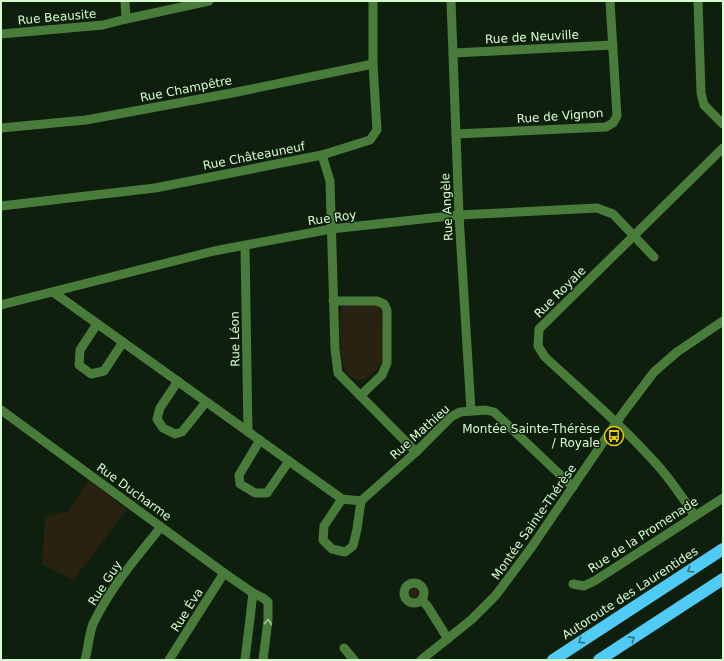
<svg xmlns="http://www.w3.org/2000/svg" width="724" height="661" font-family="'DejaVu Sans',sans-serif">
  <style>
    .green { fill: #292211 }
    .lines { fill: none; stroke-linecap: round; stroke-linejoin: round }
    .minor { stroke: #497c3b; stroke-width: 9 }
    .highway { stroke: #50cbf6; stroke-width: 12 }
    .oneway { stroke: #307582 }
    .oneway2 { stroke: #9dc993 }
    .labels { text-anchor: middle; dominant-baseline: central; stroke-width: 3; stroke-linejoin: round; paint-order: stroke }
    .street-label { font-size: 12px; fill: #d5fdce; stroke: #0f1f0e }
    .poi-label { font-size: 12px; fill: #d5fdce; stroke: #0f1f0e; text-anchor: end }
  </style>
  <rect width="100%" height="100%" fill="#0f1f0e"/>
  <g class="green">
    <path d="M 346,304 L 374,304 L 380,307 L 382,313 C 382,323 385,350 383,359 C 380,367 366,383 356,380 C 349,378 343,367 342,361 C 339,347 340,326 340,311 L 342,307 Z"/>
    <path d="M 89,480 L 127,510 L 73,580 L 42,564 L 45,517 L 68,511 Z"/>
    <circle cx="414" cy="594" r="7"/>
  </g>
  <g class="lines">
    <g class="minor">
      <path d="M 125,1 L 126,19"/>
      <path d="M 451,1 L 459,215 L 471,411"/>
      <path d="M 698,1 L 701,93 L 704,105 L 723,124"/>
      <path d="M 1,34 L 103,25 L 126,19 L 209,1"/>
      <path d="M 453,53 L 613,45"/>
      <path d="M 1,128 L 86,120 L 232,93 L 373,64"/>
      <path d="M 456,134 L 606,127 L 613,123 L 617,116 L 610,1"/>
      <path d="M 322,155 L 330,181 L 335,349 L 338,373 L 416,452"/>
      <path d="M 1,206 L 155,188 L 322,155 L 370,140 L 377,130 L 373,64 L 373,1"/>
      <path d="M 245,246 L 248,432"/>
      <path d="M 53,292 L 342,499 L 361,501 L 416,452 L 451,417 L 460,412 L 486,410 L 494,412 L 573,487"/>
      <path d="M 333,301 L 377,301 L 384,304 L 387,310 L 387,363 L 382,375 L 360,396"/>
      <path d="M 1,305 L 214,251 L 331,229 L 459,215 L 597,208 L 613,214 L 654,257"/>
      <path d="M 97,324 L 80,350 L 79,365 L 91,374 L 104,371 L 123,342"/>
      <path d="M 178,381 L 160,408 L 157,419 L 163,428 L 175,434 L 182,432 L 206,402"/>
      <path d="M 1,410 L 224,573 L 253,593 L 263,598 L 268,602 L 268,620 L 263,660"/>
      <path d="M 260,440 L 239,475 L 240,484 L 255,493 L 267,493 L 289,461"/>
      <path d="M 342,499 L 324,526 L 323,540 L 332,549 L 345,552 L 353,546 L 357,529 L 361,501"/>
      <path d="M 695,516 C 684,500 673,483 660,468 C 625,428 584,393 545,357 L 538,346 L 539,329 L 723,148"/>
      <circle cx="414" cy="593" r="10"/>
      <path d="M 573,584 L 584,586 L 596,580 L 723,498"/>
      <path d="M 422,600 L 428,607 L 448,639"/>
      <path d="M 344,648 L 354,660"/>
      <path d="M 85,660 C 88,649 89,634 93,624 C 110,588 136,558 161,527"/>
      <path d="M 169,660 L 224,573"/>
      <path d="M 245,660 L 253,593"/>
      <path d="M 421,660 L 471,620 L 496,595 L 531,548 L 623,413 L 654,372 L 677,352 L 723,321"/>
    </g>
    <g class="highway">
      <path d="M 553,660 L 723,549"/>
      <path d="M 599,660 L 723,579"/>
    </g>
  </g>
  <defs><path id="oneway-chevron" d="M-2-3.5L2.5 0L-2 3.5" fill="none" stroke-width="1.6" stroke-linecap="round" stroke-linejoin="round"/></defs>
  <g class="oneway">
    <use href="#oneway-chevron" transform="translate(690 570) rotate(147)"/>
    <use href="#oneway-chevron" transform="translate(632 639) rotate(-33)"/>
    <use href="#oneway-chevron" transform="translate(581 641) rotate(147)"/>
  </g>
  <use class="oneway2" href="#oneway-chevron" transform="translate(268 622) rotate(-85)"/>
  <defs>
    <symbol id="bus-ring" viewBox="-11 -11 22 22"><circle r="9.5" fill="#0f1f0e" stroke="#ebc70c" stroke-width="1.5"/><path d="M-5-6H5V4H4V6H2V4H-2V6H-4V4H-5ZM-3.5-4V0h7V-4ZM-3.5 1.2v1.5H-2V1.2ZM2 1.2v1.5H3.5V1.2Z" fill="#ebc70c"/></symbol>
  </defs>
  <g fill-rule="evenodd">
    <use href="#bus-ring" x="603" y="425" width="22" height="22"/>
  </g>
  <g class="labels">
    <g class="street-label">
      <text transform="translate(57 17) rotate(-5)">Rue Beausite</text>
      <text transform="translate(532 37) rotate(-3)">Rue de Neuville</text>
      <text transform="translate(186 89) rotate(-11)">Rue Champêtre</text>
      <text transform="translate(560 116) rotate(-4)">Rue de Vignon</text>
      <text transform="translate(254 156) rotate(-11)">Rue Châteauneuf</text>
      <text transform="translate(447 207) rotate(-93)">Rue Angèle</text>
      <text transform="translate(332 218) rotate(-8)">Rue Roy</text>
      <text transform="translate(560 292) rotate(-45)">Rue Royale</text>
      <text transform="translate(235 339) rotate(-91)">Rue Léon</text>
      <text transform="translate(420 432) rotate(-42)">Rue Mathieu</text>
      <text transform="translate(134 492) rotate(36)">Rue Ducharme</text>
      <text transform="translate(534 522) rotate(-55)">Montée Sainte-Thérèse</text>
      <text transform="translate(643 535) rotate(-33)">Rue de la Promenade</text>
      <text transform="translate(105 583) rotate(-57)">Rue Guy</text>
      <text transform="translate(630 593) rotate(-33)">Autoroute des Laurentides</text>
      <text transform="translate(187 610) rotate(-58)">Rue Éva</text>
    </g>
    <g class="poi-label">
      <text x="600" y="429">Montée Sainte-Thérèse<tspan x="600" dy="14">/ Royale</tspan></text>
    </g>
  </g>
  <rect width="724" height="661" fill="none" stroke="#d5fdce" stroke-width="4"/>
</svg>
